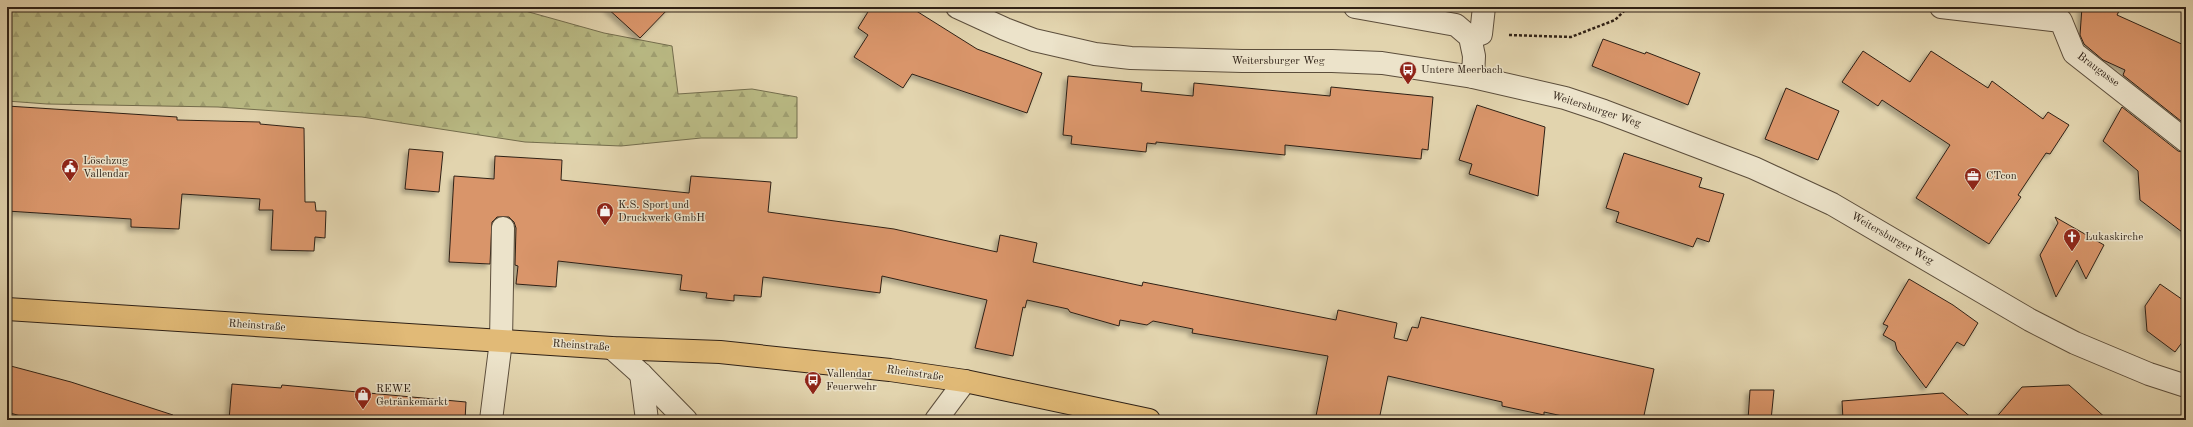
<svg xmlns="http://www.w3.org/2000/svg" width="2193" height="427" font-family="'Old Standard TT',serif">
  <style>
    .forest { fill: url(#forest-firs); stroke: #746e4e }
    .building { fill: #d9956b; stroke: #2f2116; filter: url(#shadow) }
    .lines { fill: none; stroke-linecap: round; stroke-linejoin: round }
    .minor-casing { stroke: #5c4e3c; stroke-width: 24 }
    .major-casing { stroke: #2f2116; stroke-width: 24 }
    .path { stroke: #2f2116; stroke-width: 2.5; stroke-dasharray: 3 2; stroke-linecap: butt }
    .minor { stroke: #ece3ca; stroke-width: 22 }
    .major { stroke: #e1ba77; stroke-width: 22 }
    .labels { text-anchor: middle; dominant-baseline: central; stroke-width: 3; stroke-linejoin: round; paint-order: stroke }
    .street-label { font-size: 11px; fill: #2f2116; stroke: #ece3ca }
    .poi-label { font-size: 11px; fill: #2f2116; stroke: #ece3ca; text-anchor: start }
  </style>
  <defs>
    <pattern id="forest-firs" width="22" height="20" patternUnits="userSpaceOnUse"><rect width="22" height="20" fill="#babb85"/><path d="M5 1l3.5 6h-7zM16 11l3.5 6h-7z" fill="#a0a072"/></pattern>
    <filter id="shadow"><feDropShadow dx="-3.5" dy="3.5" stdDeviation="2" flood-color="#0004"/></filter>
  </defs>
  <rect width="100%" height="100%" fill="#e2d4ae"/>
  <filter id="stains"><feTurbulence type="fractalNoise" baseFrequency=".005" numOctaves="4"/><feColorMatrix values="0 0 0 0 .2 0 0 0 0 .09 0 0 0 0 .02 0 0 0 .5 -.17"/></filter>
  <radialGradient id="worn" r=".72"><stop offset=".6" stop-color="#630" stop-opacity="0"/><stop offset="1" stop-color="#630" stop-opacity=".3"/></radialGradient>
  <path class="forest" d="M 7,7 L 511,7 L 604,33 L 672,46 L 678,94 L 752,89 L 797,97 L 797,138 L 701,138 L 621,146 L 525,142 L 362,117 L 218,107 L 47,104 L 7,101 Z"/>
  <g class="building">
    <path d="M 606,7 L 670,7 L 640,38 Z"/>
    <path d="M 871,7 L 910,7 L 977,49 L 1042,73 L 1027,113 L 912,74 L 903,88 L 854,57 L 868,35 L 858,28 Z"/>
    <path d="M 2082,7 L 2121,7 L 2117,15 L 2186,46 L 2186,125 L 2123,75 L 2125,70 L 2103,60 L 2084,44 L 2080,35 Z"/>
    <path d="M 1603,39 L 1645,54 L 1646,52 L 1700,73 L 1688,105 L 1592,66 Z"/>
    <path d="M 1863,51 L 1910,82 L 1931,51 L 1988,88 L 1992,81 L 2043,119 L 2048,112 L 2069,125 L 2050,154 L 2046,153 L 2018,195 L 2021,197 L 1989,244 L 1916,198 L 1950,145 L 1882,100 L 1878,106 L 1842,82 Z"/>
    <path d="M 1068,76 L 1142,83 L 1141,91 L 1193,96 L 1194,83 L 1330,96 L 1331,87 L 1433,97 L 1428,150 L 1422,149 L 1421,159 L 1285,145 L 1285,155 L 1156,142 L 1156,144 L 1147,143 L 1146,152 L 1071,144 L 1072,136 L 1063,135 Z"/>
    <path d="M 1786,88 L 1839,111 L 1818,160 L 1765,139 Z"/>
    <path d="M 1477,105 L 1545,127 L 1538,196 L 1469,174 L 1472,164 L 1459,160 Z"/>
    <path d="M 7,106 L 177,117 L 177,120 L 260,122 L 260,124 L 304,128 L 305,202 L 315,202 L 316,211 L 326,211 L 325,238 L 315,237 L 314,251 L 271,250 L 273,210 L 259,210 L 260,199 L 182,194 L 179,229 L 131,227 L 131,219 L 7,211 Z"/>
    <path d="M 2122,107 L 2178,151 L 2186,153 L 2186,235 L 2140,200 L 2138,171 L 2103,141 Z"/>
    <path d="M 409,149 L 443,152 L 439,192 L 405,189 Z"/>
    <path d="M 1624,153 L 1702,178 L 1699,187 L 1724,194 L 1709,242 L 1697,238 L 1693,247 L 1616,222 L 1619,212 L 1606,208 Z"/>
    <path d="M 495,156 L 562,160 L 561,180 L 689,193 L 691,176 L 771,182 L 768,212 L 894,229 L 997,252 L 1000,235 L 1037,243 L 1033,262 L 1142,286 L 1143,282 L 1336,320 L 1338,310 L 1397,323 L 1394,338 L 1407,341 L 1412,327 L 1418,328 L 1421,317 L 1654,369 L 1643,420 L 1581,420 L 1544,412 L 1544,415 L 1502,406 L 1502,402 L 1388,376 L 1379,420 L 1336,420 L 1316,416 L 1328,356 L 1192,333 L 1193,329 L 1153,321 L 1147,325 L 1120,320 L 1119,326 L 1070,312 L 1068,309 L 1027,300 L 1025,308 L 1023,307 L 1013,356 L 975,348 L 987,300 L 882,276 L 880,293 L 763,277 L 761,297 L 734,295 L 734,301 L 706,298 L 707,293 L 680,290 L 682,275 L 558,261 L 556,287 L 516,284 L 518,266 L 515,265 L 516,228 L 514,222 L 509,217 L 497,217 L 492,222 L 490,264 L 449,262 L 454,176 L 494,179 Z"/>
    <path d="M 2055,217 L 2104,245 L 2086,279 L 2077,260 L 2056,297 L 2040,255 L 2058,223 Z"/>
    <path d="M 1909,279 L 1953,305 L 1978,323 L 1964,346 L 1957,342 L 1926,388 L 1897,350 L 1895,342 L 1883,335 L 1888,326 L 1883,324 Z"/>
    <path d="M 2160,284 L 2186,302 L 2186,337 L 2175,352 L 2147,331 L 2145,306 Z"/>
    <path d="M 7,365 L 71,382 L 173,415 L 172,420 L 34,420 L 7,412 Z"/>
    <path d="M 232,384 L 281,388 L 282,385 L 466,402 L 465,420 L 229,420 Z"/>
    <path d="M 2069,385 L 2108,420 L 1994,420 L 2022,387 Z"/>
    <path d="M 1750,390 L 1774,390 L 1771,420 L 1748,420 Z"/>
    <path d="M 1943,393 L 1974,420 L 1843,420 L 1842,401 Z"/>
  </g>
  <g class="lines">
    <defs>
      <g id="minor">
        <path d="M 957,7 L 1005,29 L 1034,40 L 1095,54 L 1131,58 L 1242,61 L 1332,61 L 1382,63 L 1473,77 L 1565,98 L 1604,111 L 1754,168 L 1832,204 L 2030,320 L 2075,343 L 2149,374 L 2186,386"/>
        <path d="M 1355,7 L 1456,25 L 1470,37 L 1474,56 L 1473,77"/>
        <path d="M 1941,7 L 2061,21 L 2074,53 L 2186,141"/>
        <path d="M 1470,37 L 1481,34 L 1484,7"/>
        <path d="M 612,348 L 641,374 L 686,420"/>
        <path d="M 641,374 L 647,420"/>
        <path d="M 491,420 L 501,341 L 503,228"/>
        <path d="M 936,420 L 965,381"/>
      </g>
      <path id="major" d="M 7,309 L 612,348 L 720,352 L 890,370 L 965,381 L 1149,420"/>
    </defs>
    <use href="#minor" class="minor-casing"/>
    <use href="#major" class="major-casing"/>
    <path class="path" d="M 1509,35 L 1571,37 L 1615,20 L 1628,7"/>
    <use href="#minor" class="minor"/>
    <use href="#major" class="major"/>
  </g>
  <defs>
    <symbol id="bus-pin" viewBox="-11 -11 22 30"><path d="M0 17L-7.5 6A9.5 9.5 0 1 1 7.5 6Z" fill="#8f2418" stroke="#ece3ca"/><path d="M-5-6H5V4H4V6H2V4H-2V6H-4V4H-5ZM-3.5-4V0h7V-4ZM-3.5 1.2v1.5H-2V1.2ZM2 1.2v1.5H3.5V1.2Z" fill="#fff"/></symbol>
    <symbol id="civic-pin" viewBox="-11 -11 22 30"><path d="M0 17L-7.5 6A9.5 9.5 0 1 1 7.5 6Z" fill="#8f2418" stroke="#ece3ca"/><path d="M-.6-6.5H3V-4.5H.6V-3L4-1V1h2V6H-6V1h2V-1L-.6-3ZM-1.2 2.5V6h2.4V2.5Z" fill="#fff"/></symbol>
    <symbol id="office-pin" viewBox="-11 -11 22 30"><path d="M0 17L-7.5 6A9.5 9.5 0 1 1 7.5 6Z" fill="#8f2418" stroke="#ece3ca"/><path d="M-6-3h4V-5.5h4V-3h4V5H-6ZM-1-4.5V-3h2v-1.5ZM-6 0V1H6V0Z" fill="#fff"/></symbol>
    <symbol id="shop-pin" viewBox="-11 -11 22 30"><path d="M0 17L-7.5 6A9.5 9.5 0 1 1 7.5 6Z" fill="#8f2418" stroke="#ece3ca"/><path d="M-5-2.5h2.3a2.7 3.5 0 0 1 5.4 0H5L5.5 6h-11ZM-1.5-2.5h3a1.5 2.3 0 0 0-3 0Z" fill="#fff"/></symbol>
    <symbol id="church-pin" viewBox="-11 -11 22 30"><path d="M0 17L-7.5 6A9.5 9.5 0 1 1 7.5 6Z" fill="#8f2418" stroke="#ece3ca"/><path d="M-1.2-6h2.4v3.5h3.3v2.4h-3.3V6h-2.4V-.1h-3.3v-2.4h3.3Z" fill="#fff"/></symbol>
  </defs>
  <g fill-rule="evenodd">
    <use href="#bus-pin" x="1398" y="60" width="20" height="27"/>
    <use href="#civic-pin" x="60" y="157" width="20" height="27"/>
    <use href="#office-pin" x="1963" y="166" width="20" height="27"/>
    <use href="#shop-pin" x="595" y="201" width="20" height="27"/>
    <use href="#church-pin" x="2062" y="227" width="20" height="27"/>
    <use href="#bus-pin" x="803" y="370" width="20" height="27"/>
    <use href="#shop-pin" x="353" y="385" width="20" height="27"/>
  </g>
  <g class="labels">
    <g class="street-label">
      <text x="1278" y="61">Weitersburger Weg</text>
      <text transform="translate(2098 70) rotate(37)">Braugasse</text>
      <text transform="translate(1596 110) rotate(18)">Weitersburger Weg</text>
      <text transform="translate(1892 239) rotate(30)">Weitersburger Weg</text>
      <text transform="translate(257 326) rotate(4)">Rheinstraße</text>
      <text transform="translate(581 346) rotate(4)">Rheinstraße</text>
      <text transform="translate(915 374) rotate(8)">Rheinstraße</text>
    </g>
    <g class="poi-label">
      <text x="1421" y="70">Untere Meerbach</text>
      <text x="83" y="161">Löschzug<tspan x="83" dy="13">Vallendar</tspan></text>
      <text x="1986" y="176">CTcon</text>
      <text x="618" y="205">K.S. Sport und<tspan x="618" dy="13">Druckwerk GmbH</tspan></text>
      <text x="2085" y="237">Lukaskirche</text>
      <text x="826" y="374">Vallendar<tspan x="826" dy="13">Feuerwehr</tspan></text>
      <text x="376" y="389">REWE<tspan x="376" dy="13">Getränkemarkt</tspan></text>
    </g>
  </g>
  <rect width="2193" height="427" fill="none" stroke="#e2d4ae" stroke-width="24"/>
  <rect x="8" y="8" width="2177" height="411" fill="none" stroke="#2f2116" stroke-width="2"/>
  <rect x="12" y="12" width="2169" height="403" fill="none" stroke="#2f2116"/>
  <rect width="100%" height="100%" filter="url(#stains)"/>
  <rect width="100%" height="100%" fill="url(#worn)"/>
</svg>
